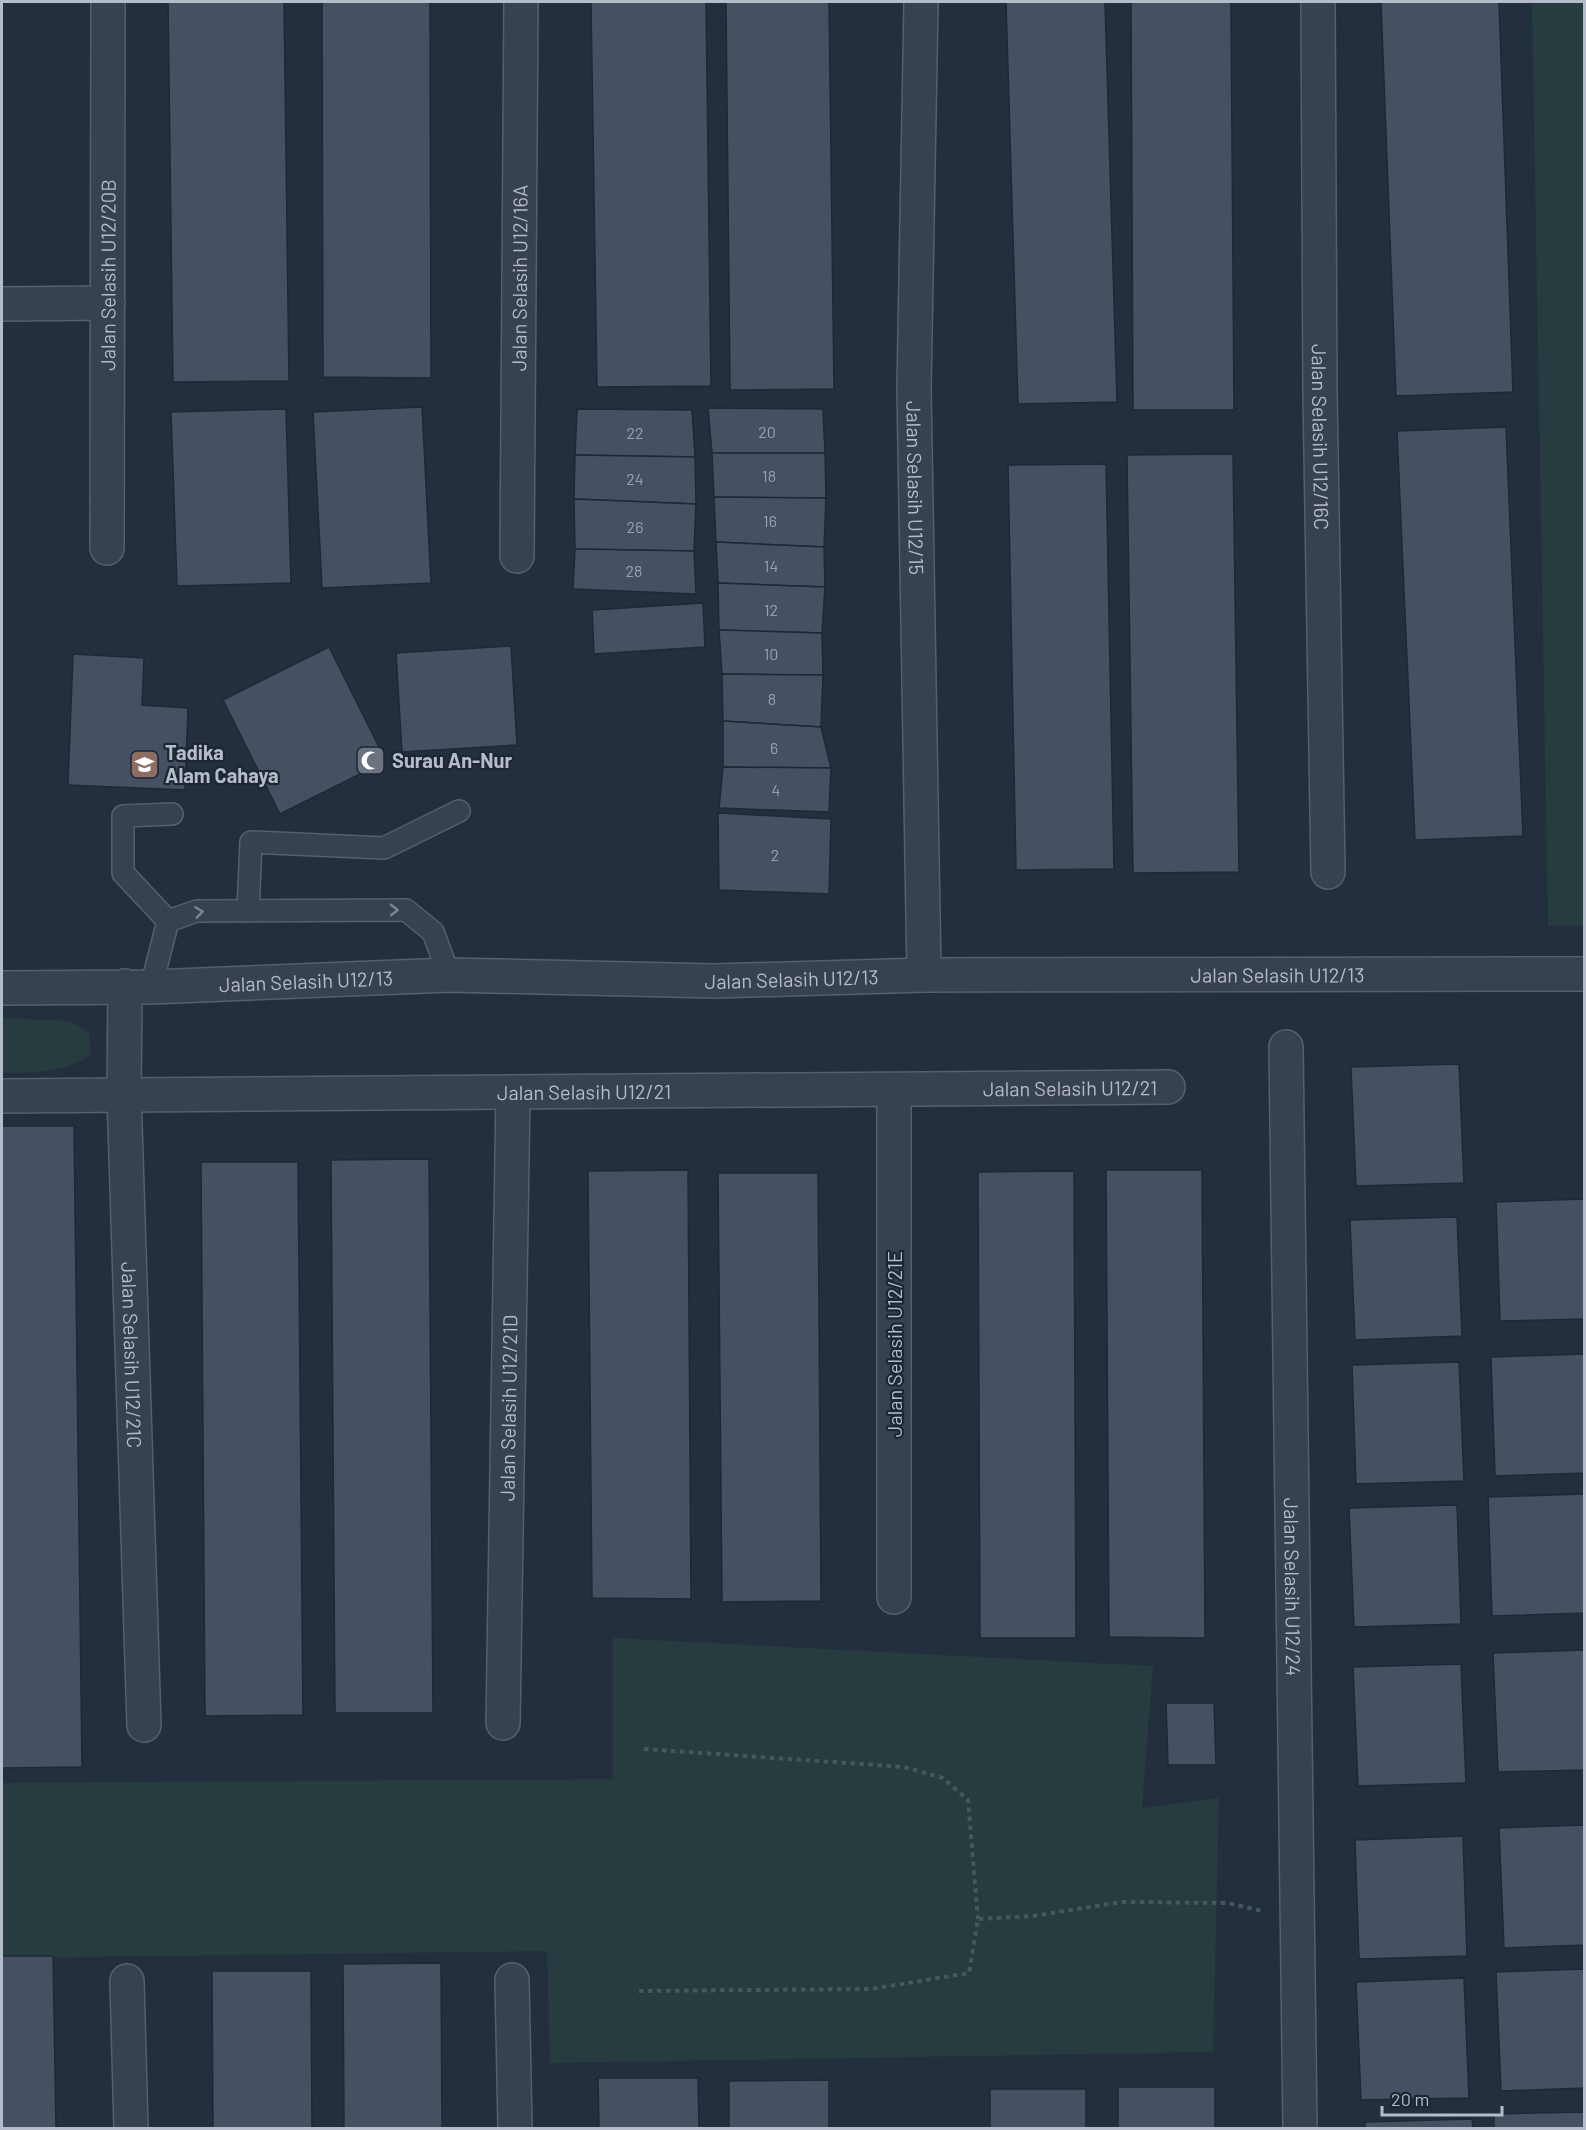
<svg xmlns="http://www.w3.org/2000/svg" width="1586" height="2130" font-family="Barlow,sans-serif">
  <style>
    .green { fill: #263c3f }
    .building { fill: #455162; stroke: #1f2835; stroke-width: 1.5 }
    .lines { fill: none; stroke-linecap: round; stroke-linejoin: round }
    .service-casing { stroke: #565f6c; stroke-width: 24 }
    .minor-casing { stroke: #565f6c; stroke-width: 36 }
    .tertiary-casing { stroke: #565f6c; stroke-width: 36 }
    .path { stroke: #44595c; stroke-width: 4; stroke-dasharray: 4.5 4.5; stroke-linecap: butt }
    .service { stroke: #38414e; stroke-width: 21 }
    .minor { stroke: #38414e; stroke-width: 33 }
    .tertiary { stroke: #38414e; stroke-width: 33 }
    .oneway { stroke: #7c8592 }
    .labels { text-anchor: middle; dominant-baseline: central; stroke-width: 4.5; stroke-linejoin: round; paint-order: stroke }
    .number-label { font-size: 16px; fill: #98a1af }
    .street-label { font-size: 20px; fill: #b4bcc9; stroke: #1d2633 }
    .poi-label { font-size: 20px; font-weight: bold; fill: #b4bcc9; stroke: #1d2633; text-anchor: start }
  </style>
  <rect width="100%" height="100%" fill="#242f3e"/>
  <g class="green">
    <path d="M 1532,2 L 1584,2 L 1584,925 L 1548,926 Z"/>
    <path d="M 2,1018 L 70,1021 L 89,1033 L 91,1055 C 62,1073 35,1073 2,1073 Z"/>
    <path d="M 613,1638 L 1153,1666 L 1142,1808 L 1219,1798 L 1213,2052 L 550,2063 L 547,1951 L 2,1958 L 2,1783 L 613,1779 Z"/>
  </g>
  <g class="building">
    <path d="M 168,2 L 284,2 L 289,381 L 173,382 Z"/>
    <path d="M 322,2 L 430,2 L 431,378 L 323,377 Z"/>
    <path d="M 591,2 L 706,2 L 711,386 L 597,387 Z"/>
    <path d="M 726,2 L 829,2 L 834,389 L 730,390 Z"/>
    <path d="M 1006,2 L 1105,2 L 1117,402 L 1018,404 Z"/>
    <path d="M 1131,2 L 1231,2 L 1234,410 L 1133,410 Z"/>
    <path d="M 1381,2 L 1499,2 L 1513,392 L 1396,396 Z"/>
    <path d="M 422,407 L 431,583 L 322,588 L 313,412 Z"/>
    <path d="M 708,408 L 823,409 L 825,453 L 712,453 Z"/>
    <path d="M 286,409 L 291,583 L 177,586 L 171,412 Z"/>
    <path d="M 577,409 L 692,410 L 695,457 L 575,455 Z"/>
    <path d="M 1506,427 L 1523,836 L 1415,840 L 1397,431 Z"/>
    <path d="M 712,453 L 825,453 L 826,498 L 714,497 Z"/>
    <path d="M 1233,454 L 1239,872 L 1133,873 L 1127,455 Z"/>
    <path d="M 575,455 L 695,457 L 696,504 L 574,499 Z"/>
    <path d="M 1106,464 L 1114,869 L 1016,870 L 1008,465 Z"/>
    <path d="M 714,497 L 826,498 L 824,547 L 716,542 Z"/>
    <path d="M 574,499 L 696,504 L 694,551 L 575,549 Z"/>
    <path d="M 716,542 L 824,547 L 825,587 L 718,583 Z"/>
    <path d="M 575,549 L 694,551 L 696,594 L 573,589 Z"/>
    <path d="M 718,583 L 825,587 L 822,633 L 719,630 Z"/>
    <path d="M 703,603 L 705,647 L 594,654 L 592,610 Z"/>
    <path d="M 719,630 L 822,633 L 823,675 L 722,674 Z"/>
    <path d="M 511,646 L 517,745 L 402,752 L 396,653 Z"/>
    <path d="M 329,647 L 386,761 L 280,814 L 223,700 Z"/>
    <path d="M 73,654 L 144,658 L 142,705 L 188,708 L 185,790 L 68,785 Z"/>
    <path d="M 722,674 L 823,675 L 821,727 L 723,721 Z"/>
    <path d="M 723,721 L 821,727 L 831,768 L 723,767 Z"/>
    <path d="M 723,767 L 831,768 L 829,812 L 719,808 Z"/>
    <path d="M 718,813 L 831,819 L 829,894 L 719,890 Z"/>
    <path d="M 1459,1064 L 1464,1183 L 1356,1186 L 1351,1067 Z"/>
    <path d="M 2,1126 L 74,1126 L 82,1767 L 2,1768 Z"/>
    <path d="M 429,1159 L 433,1713 L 335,1713 L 331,1160 Z"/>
    <path d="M 201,1162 L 298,1162 L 303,1715 L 205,1716 Z"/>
    <path d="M 688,1170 L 691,1599 L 592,1598 L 588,1171 Z"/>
    <path d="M 1106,1170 L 1202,1170 L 1205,1638 L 1109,1637 Z"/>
    <path d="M 1074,1171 L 1076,1638 L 980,1638 L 978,1172 Z"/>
    <path d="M 718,1173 L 818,1173 L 821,1601 L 722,1602 Z"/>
    <path d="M 1584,1199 L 1584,1319 L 1500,1321 L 1496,1202 Z"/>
    <path d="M 1457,1217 L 1462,1336 L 1355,1340 L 1350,1220 Z"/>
    <path d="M 1584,1354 L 1584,1473 L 1495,1476 L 1491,1357 Z"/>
    <path d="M 1459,1362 L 1464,1481 L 1356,1484 L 1352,1365 Z"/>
    <path d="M 1584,1494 L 1584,1613 L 1492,1616 L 1488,1497 Z"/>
    <path d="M 1457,1505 L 1461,1624 L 1354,1627 L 1349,1508 Z"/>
    <path d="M 1584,1650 L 1584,1770 L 1498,1772 L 1493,1653 Z"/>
    <path d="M 1461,1664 L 1466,1783 L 1358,1786 L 1353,1667 Z"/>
    <path d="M 1166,1703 L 1214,1703 L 1216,1765 L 1168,1765 Z"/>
    <path d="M 1584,1825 L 1584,1945 L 1504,1948 L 1499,1828 Z"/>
    <path d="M 1463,1836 L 1467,1956 L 1359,1959 L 1355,1840 Z"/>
    <path d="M 2,1956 L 53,1956 L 56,2128 L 2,2128 Z"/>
    <path d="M 441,1963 L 442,2128 L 344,2128 L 343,1964 Z"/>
    <path d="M 1584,1969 L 1584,2088 L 1501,2091 L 1496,1972 Z"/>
    <path d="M 212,1971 L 311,1971 L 312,2128 L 213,2128 Z"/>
    <path d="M 1464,1978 L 1469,2098 L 1361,2100 L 1356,1982 Z"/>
    <path d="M 598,2078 L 698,2078 L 699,2128 L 599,2128 Z"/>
    <path d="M 829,2080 L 829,2128 L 729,2128 L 729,2081 Z"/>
    <rect x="1118" y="2087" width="97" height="41"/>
    <rect x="990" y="2089" width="96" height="39"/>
    <path d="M 1584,2112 L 1584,2128 L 1494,2128 L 1494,2114 Z"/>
    <path d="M 1472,2119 L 1473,2128 L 1365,2128 L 1365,2122 Z"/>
  </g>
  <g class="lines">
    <defs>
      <g id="service">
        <path d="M 248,911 L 251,842 L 384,848 L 459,811"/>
        <path d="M 168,921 L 123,873 L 123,816 L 172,814"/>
        <path d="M 151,987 L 168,921 L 197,911 L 406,910 L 433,932 L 449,975"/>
      </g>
      <g id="minor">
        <path id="s1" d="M 921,2 L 914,389 L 924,975"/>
        <path id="s2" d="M 1318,2 L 1320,392 L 1328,872"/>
        <path d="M 2,304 L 108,303"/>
        <path id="s3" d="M 107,548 L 108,2"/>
        <path id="s4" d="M 517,556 L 521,2"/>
        <path id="s5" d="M 125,986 L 124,1093 L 144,1725"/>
        <path id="s6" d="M 1286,1047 L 1300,2128"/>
        <path d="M 894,1090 L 894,1597"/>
        <path id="s7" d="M 2,1096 L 1168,1087"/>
        <path id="s8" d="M 503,1723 L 513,1093"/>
        <path d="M 512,1980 L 515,2128"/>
        <path d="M 127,1981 L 131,2128"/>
      </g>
      <g id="tertiary">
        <path id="s9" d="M 2,988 L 151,987 L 449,975 L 716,981 L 924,975 L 1584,974"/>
      </g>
    </defs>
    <use href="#service" class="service-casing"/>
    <use href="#minor" class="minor-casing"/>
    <use href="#tertiary" class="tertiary-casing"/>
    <g class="path">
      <path d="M 644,1749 L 904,1767 L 943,1778 L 968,1800 L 978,1919"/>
      <path d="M 639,1991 L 871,1989 L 969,1973 L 978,1919 L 1033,1916 L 1122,1902 L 1228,1903 L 1262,1911"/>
    </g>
    <use href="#service" class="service"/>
    <use href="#minor" class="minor"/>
    <use href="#tertiary" class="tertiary"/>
  </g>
  <defs><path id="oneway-chevron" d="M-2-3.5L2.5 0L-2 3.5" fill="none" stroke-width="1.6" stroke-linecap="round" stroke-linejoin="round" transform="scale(1.5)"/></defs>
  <g class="oneway">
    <use href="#oneway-chevron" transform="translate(394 910)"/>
    <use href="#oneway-chevron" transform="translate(199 912) rotate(-8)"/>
  </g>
  <defs>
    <symbol id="mosque-square" viewBox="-11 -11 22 22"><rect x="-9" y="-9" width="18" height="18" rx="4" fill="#6b7280" stroke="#1d2633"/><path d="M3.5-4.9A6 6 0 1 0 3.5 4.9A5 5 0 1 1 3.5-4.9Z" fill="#fff"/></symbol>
    <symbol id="school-square" viewBox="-11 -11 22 22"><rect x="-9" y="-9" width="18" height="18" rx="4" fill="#8d6e63" stroke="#1d2633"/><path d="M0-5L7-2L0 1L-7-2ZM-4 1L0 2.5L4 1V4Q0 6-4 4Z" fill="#fff"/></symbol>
  </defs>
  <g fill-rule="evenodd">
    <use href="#mosque-square" x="354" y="744" width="33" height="33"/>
    <use href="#school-square" x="128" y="748" width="33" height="33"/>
  </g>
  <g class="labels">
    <g class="number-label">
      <text x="767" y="431">20</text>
      <text x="635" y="432">22</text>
      <text x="769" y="475">18</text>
      <text x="635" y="478">24</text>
      <text x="770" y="520">16</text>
      <text x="635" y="526">26</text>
      <text x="771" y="565">14</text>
      <text x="634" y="570">28</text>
      <text x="771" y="609">12</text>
      <text x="771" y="653">10</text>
      <text x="772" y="698">8</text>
      <text x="774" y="747">6</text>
      <text x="776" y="789">4</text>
      <text x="775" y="854">2</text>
    </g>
    <g class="street-label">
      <text stroke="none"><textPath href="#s3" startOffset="273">Jalan Selasih U12/20B</textPath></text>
      <text stroke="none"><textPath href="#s4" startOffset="278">Jalan Selasih U12/16A</textPath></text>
      <text stroke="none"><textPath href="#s2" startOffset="435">Jalan Selasih U12/16C</textPath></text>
      <text stroke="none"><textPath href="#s1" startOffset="486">Jalan Selasih U12/15</textPath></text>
      <text stroke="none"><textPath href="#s9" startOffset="1276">Jalan Selasih U12/13</textPath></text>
      <text stroke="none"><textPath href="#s9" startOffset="790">Jalan Selasih U12/13</textPath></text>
      <text stroke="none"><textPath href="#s9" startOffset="304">Jalan Selasih U12/13</textPath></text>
      <text stroke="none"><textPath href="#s7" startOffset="1068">Jalan Selasih U12/21</textPath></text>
      <text stroke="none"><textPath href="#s7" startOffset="582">Jalan Selasih U12/21</textPath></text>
      <text transform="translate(894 1344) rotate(-90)">Jalan Selasih U12/21E</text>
      <text stroke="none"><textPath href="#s5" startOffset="369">Jalan Selasih U12/21C</textPath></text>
      <text stroke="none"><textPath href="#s8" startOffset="315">Jalan Selasih U12/21D</textPath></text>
      <text stroke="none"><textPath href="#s6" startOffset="540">Jalan Selasih U12/24</textPath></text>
    </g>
    <g class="poi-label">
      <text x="165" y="752">Tadika<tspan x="165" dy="23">Alam Cahaya</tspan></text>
      <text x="392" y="760">Surau An-Nur</text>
    </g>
  </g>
  <rect width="1586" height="2130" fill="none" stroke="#b4bcc9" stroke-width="6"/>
  <path d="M1382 2106v9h120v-9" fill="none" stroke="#b4bcc9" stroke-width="3"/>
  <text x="1391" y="2106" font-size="18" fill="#b4bcc9" stroke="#1d2633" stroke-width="4.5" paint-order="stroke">20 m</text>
</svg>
